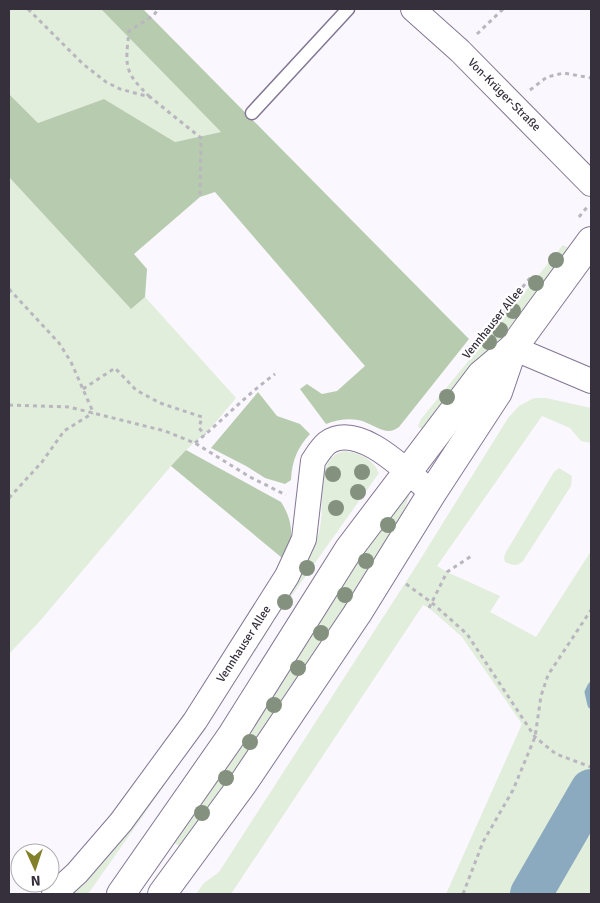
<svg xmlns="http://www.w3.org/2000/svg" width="600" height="903" font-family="Signika,sans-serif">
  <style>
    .green { fill: #e1eedc }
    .forest { fill: #b7cbaf }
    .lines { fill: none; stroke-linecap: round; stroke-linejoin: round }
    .stream { stroke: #8caabf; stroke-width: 7 }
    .river { stroke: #8caabf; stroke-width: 42 }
    .lane-casing { stroke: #837694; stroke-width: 15 }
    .street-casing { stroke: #837694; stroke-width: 26 }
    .secondary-casing { stroke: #837694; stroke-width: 30 }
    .path { stroke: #bab6bf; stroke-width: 3; stroke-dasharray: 4 4; stroke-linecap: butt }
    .lane { stroke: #fff; stroke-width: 12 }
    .street { stroke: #fff; stroke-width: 24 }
    .secondary { stroke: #fff; stroke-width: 28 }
    .tree { fill: #83917e }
    .labels { text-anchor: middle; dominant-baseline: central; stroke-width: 4.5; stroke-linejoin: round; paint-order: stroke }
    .street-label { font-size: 12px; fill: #36303d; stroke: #fff }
  </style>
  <rect width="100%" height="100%" fill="#faf7fe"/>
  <g class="green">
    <path d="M 9,9 L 101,9 L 221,132 L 175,142 L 104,99 L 38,123 L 9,94 Z"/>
    <path d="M 9,177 L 130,308 L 145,297 L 236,398 L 209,430 L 186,450 L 171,466 L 39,622 L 9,654 Z"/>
    <path d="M 563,245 L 571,249 L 428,432 L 418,427 L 421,419 Z"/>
    <path d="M 534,398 L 546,398 L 591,408 L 591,443 L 581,441 L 570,428 L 542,416 L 437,566 L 447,572 L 500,596 L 490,612 L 536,637 L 591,551 L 591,894 L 446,894 L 522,724 L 462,637 L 429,608 L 423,605 L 231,894 L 196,894 L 204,883 L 219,872 L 420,560 L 508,418 L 519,406 Z"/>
    <path d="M 345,451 C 360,453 373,459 379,473 L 275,619 L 272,617 C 288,590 318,552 321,521 C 324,499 315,457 345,451 Z"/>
    <path d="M 559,468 L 572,476 L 571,486 L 523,561 C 517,567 513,565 505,562 L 504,557 L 506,552 L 554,472 Z"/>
    <path d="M 407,493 L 409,496 L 402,516 L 339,620 L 183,848 L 174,843 L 343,586 L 373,534 Z"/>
    <path d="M 268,623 L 272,625 L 216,712 L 88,894 L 63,894 Z"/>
  </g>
  <g class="forest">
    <path d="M 101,9 L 143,9 L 469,339 L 399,427 C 385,438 374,423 358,420 C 348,418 336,420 326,424 L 300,389 L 307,384 L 322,394 L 337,391 L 365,366 L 215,192 L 200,197 L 134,254 L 147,269 L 145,297 L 131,309 L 9,177 L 9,94 L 38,123 L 104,99 L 175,142 L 221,132 Z"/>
    <path d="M 258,392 L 277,416 L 300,424 L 310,434 C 297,448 292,461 291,480 L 285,484 L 265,478 L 246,466 L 211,448 Z"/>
    <path d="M 186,450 L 281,502 C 294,522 293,540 287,562 L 171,466 Z"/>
  </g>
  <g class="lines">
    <path class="stream" d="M 591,686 L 588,692 L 591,705"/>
    <path class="river" d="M 531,894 L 591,790"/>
    <defs>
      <path id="lane" d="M 252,113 L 348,9"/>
      <g id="street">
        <path d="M 413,9 L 460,51 L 591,184"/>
        <path d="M 513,348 L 591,381"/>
        <path d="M 54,894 L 77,873 L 121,822 L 195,721 L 287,576 L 304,539 L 313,461 C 317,455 321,448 327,443 C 359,420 409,474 432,493"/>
      </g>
      <g id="secondary">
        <path d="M 121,894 L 232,735 L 349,549 L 481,375 L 513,348 L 591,241"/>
        <path d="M 162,894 L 244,782 L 357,614 L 432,493 L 498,392 L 513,348"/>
      </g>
    </defs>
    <use href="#lane" class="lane-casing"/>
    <use href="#street" class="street-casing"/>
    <use href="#secondary" class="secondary-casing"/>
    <g class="path">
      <path d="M 28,9 L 83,64 L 106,82 L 120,89 L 150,97 L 201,138 L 200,197"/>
      <path d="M 477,34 L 503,9"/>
      <path d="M 530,90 L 547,77 L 564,73 L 591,78"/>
      <path d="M 150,97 C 124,72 125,67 129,31 L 154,15 L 158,9"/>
      <path d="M 579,217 L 588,206"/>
      <path d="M 9,289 L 59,343 L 71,362 L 93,412"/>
      <path d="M 477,343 L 530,278"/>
      <path d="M 83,389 L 115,368 L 136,390 L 160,403 L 202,417 L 199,428 L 205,435"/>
      <path d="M 9,405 L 69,407 L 165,431 L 195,443 L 250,477 L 286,495"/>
      <path d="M 195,443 C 222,421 246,395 275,374"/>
      <path d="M 9,498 L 42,462 L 64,431 L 93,413"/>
      <path d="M 406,584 L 431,602 L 467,634 L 535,737 L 556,754 L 591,767"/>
      <path d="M 429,608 L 447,572 L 473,555"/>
      <path d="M 463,894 L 483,842 L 513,790 L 535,737 L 541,696 L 548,675 L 591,610"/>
    </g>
    <use href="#lane" class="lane"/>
    <use href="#street" class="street"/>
    <use href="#secondary" class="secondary"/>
  </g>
  <g class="tree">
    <circle cx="556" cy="260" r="8"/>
    <circle cx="536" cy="283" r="8"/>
    <circle cx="513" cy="311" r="8"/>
    <circle cx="500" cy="330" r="8"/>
    <circle cx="489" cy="342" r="8"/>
    <circle cx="447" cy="397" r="8"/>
    <circle cx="362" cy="472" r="8"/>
    <circle cx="333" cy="474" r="8"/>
    <circle cx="358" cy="492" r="8"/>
    <circle cx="336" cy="508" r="8"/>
    <circle cx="388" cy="525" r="8"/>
    <circle cx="366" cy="561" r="8"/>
    <circle cx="307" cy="568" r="8"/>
    <circle cx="345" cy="595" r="8"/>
    <circle cx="285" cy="602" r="8"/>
    <circle cx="321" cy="633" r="8"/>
    <circle cx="298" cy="668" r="8"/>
    <circle cx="274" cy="705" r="8"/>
    <circle cx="250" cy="742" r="8"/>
    <circle cx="226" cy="778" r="8"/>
    <circle cx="202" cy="813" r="8"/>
  </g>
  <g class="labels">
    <g class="street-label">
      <text transform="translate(504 95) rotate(45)">Von-Krüger-Straße</text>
      <text transform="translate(493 323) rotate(-51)">Vennhauser Allee</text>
      <text transform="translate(244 644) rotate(-57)">Vennhauser Allee</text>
    </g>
  </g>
  <rect width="600" height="903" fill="none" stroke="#36303d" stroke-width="20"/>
  <g transform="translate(35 868) rotate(177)"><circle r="24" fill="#ffffff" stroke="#afacb1"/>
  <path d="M0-4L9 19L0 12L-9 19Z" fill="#82812a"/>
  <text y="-8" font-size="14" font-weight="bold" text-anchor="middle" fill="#36303d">N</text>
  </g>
</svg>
